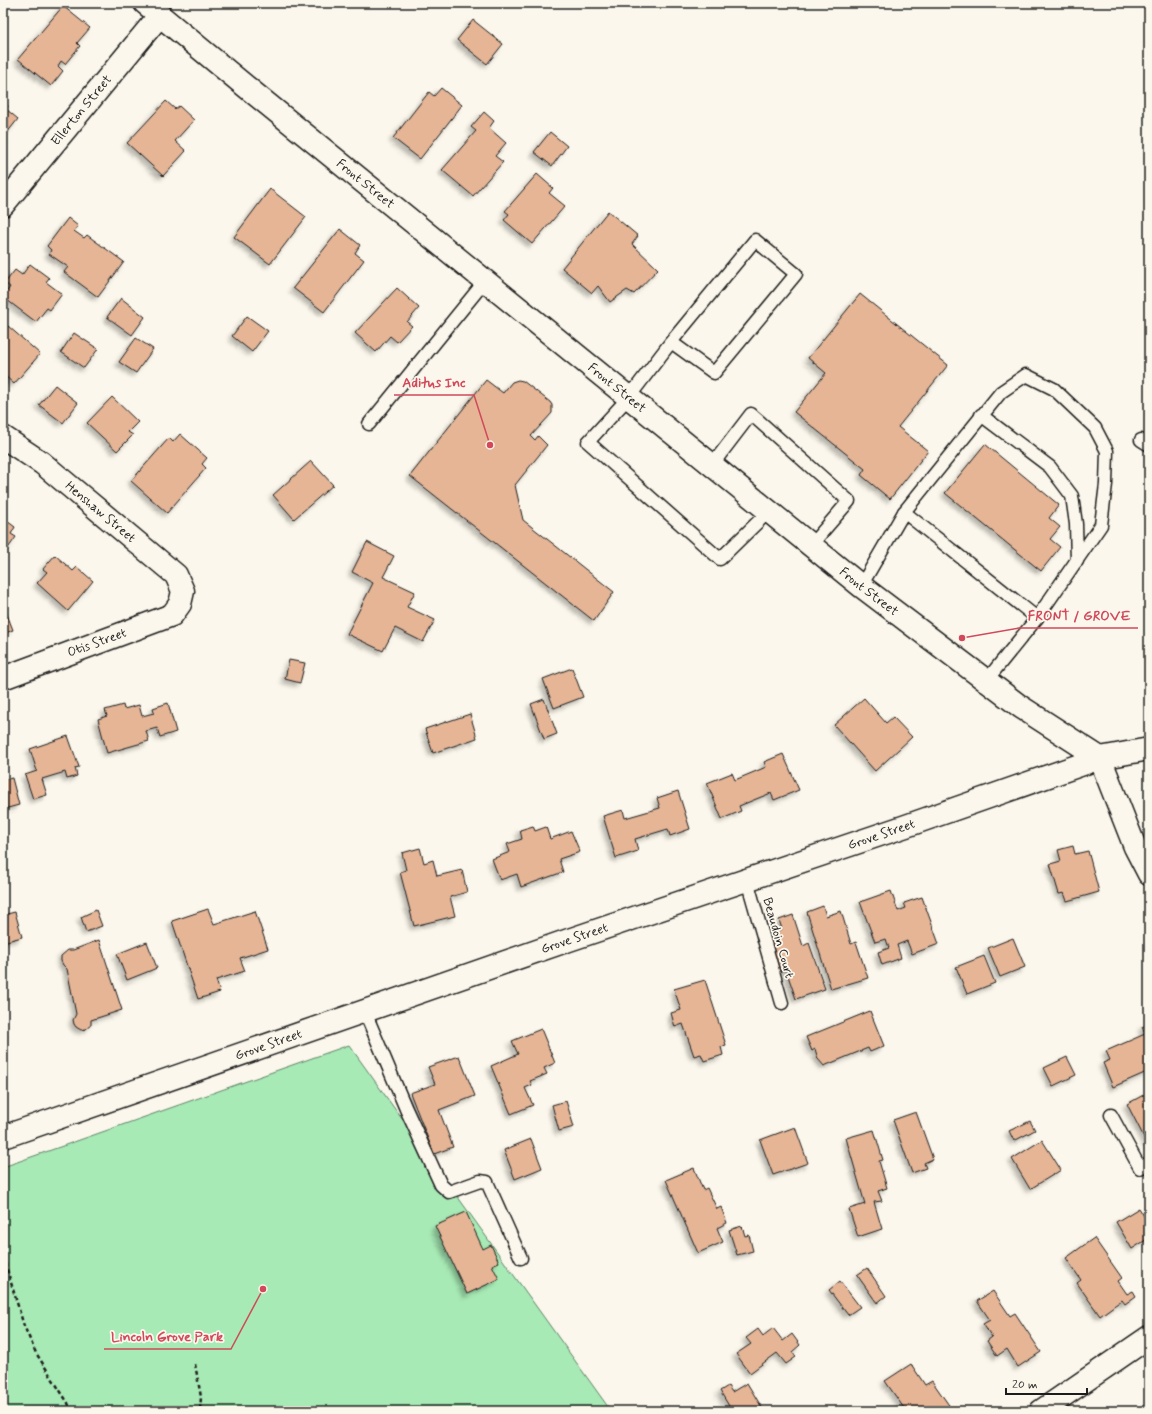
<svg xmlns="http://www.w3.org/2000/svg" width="1152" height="1414" font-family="Mynerve,sans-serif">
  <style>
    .green { fill: #a7eab5; stroke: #628368 }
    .building { fill: #e5b596; stroke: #1c1c1c; filter: url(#shadow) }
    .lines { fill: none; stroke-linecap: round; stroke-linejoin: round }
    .lane-casing { stroke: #1c1c1c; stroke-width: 15 }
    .street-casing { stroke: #1c1c1c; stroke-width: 25 }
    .secondary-casing { stroke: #1c1c1c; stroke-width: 25 }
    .path { stroke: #1c1c1c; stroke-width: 2.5; stroke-dasharray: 4 3; stroke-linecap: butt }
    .lane { stroke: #fbf7ec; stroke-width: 12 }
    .street { stroke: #fbf7ec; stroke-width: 22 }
    .secondary { stroke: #fbf7ec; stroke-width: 22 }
    .labels { text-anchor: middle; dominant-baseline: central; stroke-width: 3.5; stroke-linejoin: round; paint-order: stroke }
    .street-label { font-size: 13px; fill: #1c1c1c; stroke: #fbf7ec }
    .leader { fill: none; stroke: #d1495b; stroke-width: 1.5 }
    .callout-dot { fill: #d1495b; stroke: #fbf7ec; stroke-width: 1.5 }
    .callout-label { font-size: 14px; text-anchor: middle; font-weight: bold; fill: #d1495b; stroke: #fbf7ec; stroke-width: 3.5; stroke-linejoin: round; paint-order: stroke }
  </style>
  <defs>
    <filter id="shadow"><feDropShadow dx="-3.5" dy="3.5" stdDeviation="2" flood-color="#0004"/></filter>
  </defs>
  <rect width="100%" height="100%" fill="#fbf7ec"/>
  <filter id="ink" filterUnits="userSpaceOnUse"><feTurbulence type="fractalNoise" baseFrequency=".025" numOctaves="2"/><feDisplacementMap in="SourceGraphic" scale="8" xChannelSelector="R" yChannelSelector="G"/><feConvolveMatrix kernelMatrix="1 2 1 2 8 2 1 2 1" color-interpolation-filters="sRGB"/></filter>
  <g filter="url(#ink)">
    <path class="green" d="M 349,1045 L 611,1411 L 3,1411 L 3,1167 Z"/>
    <g class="building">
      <path d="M 63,6 L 90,28 L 77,43 L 80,46 L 65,64 L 61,61 L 58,66 L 63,71 L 51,86 L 18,59 Z"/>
      <path d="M 473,20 L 503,44 L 487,64 L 457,40 Z"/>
      <path d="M 441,88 L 462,105 L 420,159 L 393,138 L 429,92 L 434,96 Z"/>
      <path d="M 166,101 L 175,109 L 179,106 L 194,120 L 175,141 L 186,151 L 163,176 L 127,143 Z"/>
      <path d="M 3,102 L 8,106 L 6,109 L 18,119 L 3,138 Z"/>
      <path d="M 484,112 L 494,121 L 489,128 L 506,143 L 495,156 L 503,162 L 473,196 L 442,170 L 476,131 L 471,127 Z"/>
      <path d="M 550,132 L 567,146 L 552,166 L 534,152 Z"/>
      <path d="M 537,174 L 553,188 L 549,193 L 565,206 L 532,244 L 504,220 L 509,214 L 505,211 Z"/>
      <path d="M 270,189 L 306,217 L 270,264 L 234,237 Z"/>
      <path d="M 608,211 L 638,236 L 632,244 L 658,269 L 634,294 L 627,290 L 610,302 L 598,286 L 592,293 L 562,268 Z"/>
      <path d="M 68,218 L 78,226 L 74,231 L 84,238 L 87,235 L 124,262 L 98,297 L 64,272 L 68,267 L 49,254 L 51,250 L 47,246 Z"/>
      <path d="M 340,229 L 360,245 L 355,253 L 364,260 L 324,312 L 293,288 Z"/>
      <path d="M 30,264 L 49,278 L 46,282 L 62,294 L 50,310 L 47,308 L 36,322 L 3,297 L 10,287 L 5,283 L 15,270 L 22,275 Z"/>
      <path d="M 397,288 L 419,308 L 407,322 L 412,326 L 397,342 L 390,336 L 376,352 L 355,333 Z"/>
      <path d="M 860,294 L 948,365 L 898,427 L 928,451 L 890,499 L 861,475 L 865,469 L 794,412 L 826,373 L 808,358 Z"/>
      <path d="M 121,298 L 145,317 L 132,335 L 107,317 Z"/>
      <path d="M 247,316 L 268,331 L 252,352 L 232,336 Z"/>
      <path d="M 8,326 L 40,354 L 14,384 L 3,374 L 3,329 L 4,330 Z"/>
      <path d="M 74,333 L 98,349 L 84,368 L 61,352 Z"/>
      <path d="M 136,338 L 153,349 L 136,373 L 119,362 Z"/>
      <path d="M 486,380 L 503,393 L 512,382 L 518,380 L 523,381 L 550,402 L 552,405 L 552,413 L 531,436 L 535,440 L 538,436 L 547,445 L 515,485 L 523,520 L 614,592 L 594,621 L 410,476 Z"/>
      <path d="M 55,385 L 78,403 L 63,423 L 39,405 Z"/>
      <path d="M 112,397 L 138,422 L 128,432 L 133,435 L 117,451 L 87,423 Z"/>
      <path d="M 180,434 L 207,458 L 202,464 L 206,468 L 167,513 L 131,481 L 169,438 L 173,442 Z"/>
      <path d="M 985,444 L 1059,505 L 1049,518 L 1060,527 L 1050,539 L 1060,547 L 1041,571 L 945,493 Z"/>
      <path d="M 311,461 L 333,485 L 294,519 L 273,495 Z"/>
      <path d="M 3,518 L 15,527 L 11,534 L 16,537 L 6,551 L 3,548 Z"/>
      <path d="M 367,542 L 394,556 L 383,577 L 415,592 L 407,607 L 435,620 L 423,642 L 395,628 L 383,651 L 347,634 L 373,583 L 352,572 Z"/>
      <path d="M 55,555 L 73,571 L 77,567 L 93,581 L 68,611 L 37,583 L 47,572 L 43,569 Z"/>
      <path d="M 3,604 L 13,630 L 3,634 Z"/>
      <path d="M 289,660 L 305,663 L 300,683 L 285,679 Z"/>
      <path d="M 572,668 L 583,697 L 554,708 L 543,679 Z"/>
      <path d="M 864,698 L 886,723 L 893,717 L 912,737 L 875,771 L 834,725 Z"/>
      <path d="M 544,699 L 557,734 L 544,739 L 531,704 Z"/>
      <path d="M 168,703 L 176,732 L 160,737 L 157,728 L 146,731 L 149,741 L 107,753 L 98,719 L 107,716 L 105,710 L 123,705 L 124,709 L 139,705 L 142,716 L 154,713 L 153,708 Z"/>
      <path d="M 470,714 L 477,738 L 433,753 L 425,729 Z"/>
      <path d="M 68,736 L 79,767 L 75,768 L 77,776 L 67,779 L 65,772 L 42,779 L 47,795 L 33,799 L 25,775 L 37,771 L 30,749 Z"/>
      <path d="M 783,754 L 799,790 L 774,800 L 771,793 L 739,806 L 741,811 L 722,819 L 707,783 L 732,773 L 735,780 L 766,767 L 764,762 Z"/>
      <path d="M 12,778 L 19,805 L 4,809 L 3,804 L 3,780 Z"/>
      <path d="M 678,791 L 690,829 L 670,836 L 668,829 L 635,839 L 638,851 L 616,858 L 603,816 L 623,810 L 625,818 L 660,808 L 657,798 Z"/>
      <path d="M 533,826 L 535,831 L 546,827 L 550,839 L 571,831 L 580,852 L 559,859 L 563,872 L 521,887 L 517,874 L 500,880 L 492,859 L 510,852 L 507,844 L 522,839 L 520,830 Z"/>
      <path d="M 1073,846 L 1075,854 L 1088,851 L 1099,892 L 1067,901 L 1064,893 L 1059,894 L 1050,864 L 1061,861 L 1058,850 Z"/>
      <path d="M 420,848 L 424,863 L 433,860 L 437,876 L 462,870 L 467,892 L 450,897 L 455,916 L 414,926 L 400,872 L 406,870 L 402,853 Z"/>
      <path d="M 891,891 L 898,911 L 906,908 L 904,903 L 922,897 L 939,944 L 912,954 L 907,941 L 897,945 L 901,958 L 882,965 L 878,952 L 889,948 L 886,939 L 875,942 L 860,902 Z"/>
      <path d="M 823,906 L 826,916 L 841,911 L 851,944 L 856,942 L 868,978 L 831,989 L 807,912 Z"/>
      <path d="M 208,909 L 214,924 L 255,911 L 268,949 L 240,958 L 245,971 L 216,980 L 220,992 L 198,999 L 172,921 Z"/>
      <path d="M 96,910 L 102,926 L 86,932 L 81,917 Z"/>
      <path d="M 15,912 L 22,937 L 3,942 L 3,915 Z"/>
      <path d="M 793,915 L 803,946 L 809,943 L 825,989 L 796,999 L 786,970 L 780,971 L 768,934 L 782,929 L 779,920 Z"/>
      <path d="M 1013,938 L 1025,967 L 1000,977 L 988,948 Z"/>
      <path d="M 99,940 L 122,1010 L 91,1020 L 91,1025 L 86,1029 L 81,1030 L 76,1027 L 74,1024 L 73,1020 L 76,1014 L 67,969 L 63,965 L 61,961 L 61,956 L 68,950 L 73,950 Z"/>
      <path d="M 147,942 L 157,968 L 127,980 L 117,954 Z"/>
      <path d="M 984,956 L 995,983 L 967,994 L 956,967 Z"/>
      <path d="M 705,980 L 726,1045 L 721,1047 L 723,1055 L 704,1061 L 701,1054 L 694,1056 L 683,1024 L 675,1027 L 671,1013 L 681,1010 L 674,989 Z"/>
      <path d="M 870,1011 L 884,1046 L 870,1052 L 868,1048 L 824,1066 L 818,1059 L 815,1049 L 812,1051 L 806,1037 Z"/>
      <path d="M 1149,1024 L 1149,1071 L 1113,1087 L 1103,1063 L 1110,1060 L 1106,1051 L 1145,1034 L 1142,1027 Z"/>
      <path d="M 3,1026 L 7,1037 L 3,1038 Z"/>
      <path d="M 541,1029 L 555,1063 L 544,1068 L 547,1074 L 530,1081 L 532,1085 L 525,1088 L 533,1105 L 511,1114 L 491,1066 L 518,1054 L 512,1041 Z"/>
      <path d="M 459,1056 L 475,1096 L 439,1110 L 453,1147 L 434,1154 L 410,1093 L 435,1084 L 428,1067 Z"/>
      <path d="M 1067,1057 L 1076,1075 L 1053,1086 L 1044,1068 Z"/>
      <path d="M 1149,1092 L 1149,1145 L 1148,1145 L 1127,1104 Z"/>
      <path d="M 566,1101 L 574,1127 L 559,1131 L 552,1105 Z"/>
      <path d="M 916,1112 L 933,1159 L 924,1163 L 926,1168 L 912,1173 L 893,1120 Z"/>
      <path d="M 1030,1121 L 1035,1130 L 1014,1141 L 1009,1131 Z"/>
      <path d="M 795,1127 L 808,1163 L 773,1175 L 760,1140 Z"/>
      <path d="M 874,1130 L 883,1160 L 879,1161 L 887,1188 L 878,1191 L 882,1201 L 874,1202 L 882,1229 L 858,1237 L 849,1209 L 865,1204 L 846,1138 Z"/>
      <path d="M 531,1139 L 542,1168 L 515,1179 L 504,1150 Z"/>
      <path d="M 1042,1140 L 1061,1170 L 1030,1189 L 1012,1159 Z"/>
      <path d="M 694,1168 L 703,1190 L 707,1188 L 717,1209 L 721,1207 L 727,1223 L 717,1228 L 723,1242 L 698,1253 L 666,1180 Z"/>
      <path d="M 1139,1208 L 1149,1224 L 1149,1238 L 1132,1249 L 1116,1222 Z"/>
      <path d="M 466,1212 L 483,1249 L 491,1245 L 499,1262 L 492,1265 L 499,1279 L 467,1294 L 435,1226 Z"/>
      <path d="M 742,1226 L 745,1236 L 749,1235 L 753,1251 L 737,1255 L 729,1230 Z"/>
      <path d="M 1094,1238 L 1122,1278 L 1118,1281 L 1127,1294 L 1133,1291 L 1136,1296 L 1125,1304 L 1122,1300 L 1100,1316 L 1077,1283 L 1081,1280 L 1066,1258 Z"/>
      <path d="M 867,1268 L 886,1296 L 877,1303 L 857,1275 Z"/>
      <path d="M 840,1281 L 860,1307 L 848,1315 L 829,1290 Z"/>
      <path d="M 993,1291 L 1010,1316 L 1015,1313 L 1041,1352 L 1018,1367 L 1007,1349 L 997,1356 L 987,1341 L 992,1337 L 983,1324 L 990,1320 L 977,1301 Z"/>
      <path d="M 773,1328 L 783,1341 L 792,1334 L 800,1345 L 792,1352 L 796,1357 L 786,1364 L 777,1353 L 750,1373 L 736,1354 L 751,1344 L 746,1338 L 758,1329 L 763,1336 Z"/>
      <path d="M 911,1364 L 925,1385 L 932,1381 L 953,1411 L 906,1411 L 885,1381 Z"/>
      <path d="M 747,1383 L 764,1411 L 732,1411 L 720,1391 L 728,1386 L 732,1392 Z"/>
    </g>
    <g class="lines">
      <defs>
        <g id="lane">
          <path d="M 671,342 L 714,373 L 796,274 L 755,240 L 671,342 L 629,397 L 588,442 L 720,559 L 769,511"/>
          <path d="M 981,415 L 1050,467 L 1072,496 L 1076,524 L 1077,561"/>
          <path d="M 369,424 L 485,281"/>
          <path d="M 1141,440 L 1149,445"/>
          <path d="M 712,465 L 751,414 L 849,501 L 811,545"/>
          <path d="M 904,512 L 1037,618"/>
          <path d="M 861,586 L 904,512 L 1001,392 L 1026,375 L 1054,389 L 1095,428 L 1107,451 L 1106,484 L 1101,525 L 1037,618 L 986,681"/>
          <path d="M 747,880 L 782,1003"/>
          <path d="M 365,1012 L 406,1109 L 441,1185 L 449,1192 L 480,1181 L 487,1182 L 521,1258"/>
          <path d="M 1111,1115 L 1140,1168 L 1149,1163"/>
        </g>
        <g id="street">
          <path id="s1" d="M 3,205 L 160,15"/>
          <path id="s2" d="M 3,437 L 42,463 L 176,575 L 183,591 L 180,604 L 172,615 L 3,678"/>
          <path d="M 1100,758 L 1135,847 L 1149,874"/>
          <path d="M 1041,1411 L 1149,1337"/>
        </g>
        <g id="secondary">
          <path id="s3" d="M 145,3 L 255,94 L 861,586 L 1021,707 L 1100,758"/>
          <path id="s4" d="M 3,1137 L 566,941 L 906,826 L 1100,758 L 1149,749"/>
        </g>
      </defs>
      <use href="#lane" class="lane-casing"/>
      <use href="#street" class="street-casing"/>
      <use href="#secondary" class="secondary-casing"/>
      <g class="path">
        <path d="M 3,1256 L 24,1326 L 36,1353 L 68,1403 L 71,1411"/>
        <path d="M 195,1364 L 201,1397 L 200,1411"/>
      </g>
      <use href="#lane" class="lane"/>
      <use href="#street" class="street"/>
      <use href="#secondary" class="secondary"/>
    </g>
  </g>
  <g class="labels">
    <g class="street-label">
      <text stroke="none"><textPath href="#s1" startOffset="123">Ellerton Street</textPath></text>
      <text stroke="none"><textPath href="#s3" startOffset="285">Front Street</textPath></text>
      <text stroke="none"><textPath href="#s3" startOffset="609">Front Street</textPath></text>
      <text stroke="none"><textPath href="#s2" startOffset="123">Henshaw Street</textPath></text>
      <text stroke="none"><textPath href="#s3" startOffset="933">Front Street</textPath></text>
      <text transform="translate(97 643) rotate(-20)">Otis Street</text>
      <text stroke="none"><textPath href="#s4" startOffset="929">Grove Street</textPath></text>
      <text transform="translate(778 938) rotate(74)">Beaudoin Court</text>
      <text stroke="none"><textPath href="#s4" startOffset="605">Grove Street</textPath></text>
      <text stroke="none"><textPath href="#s4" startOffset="281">Grove Street</textPath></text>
    </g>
  </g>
  <path class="leader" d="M490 445L474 395H394M962 638L1019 628H1138M263 1289L231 1349H104"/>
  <g class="callout-dot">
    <circle cx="490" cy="445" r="4"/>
    <circle cx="962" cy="638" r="4"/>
    <circle cx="263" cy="1289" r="4"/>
  </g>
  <g class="callout-label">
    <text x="434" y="387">Aditus Inc</text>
    <text x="1079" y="620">FRONT / GROVE</text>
    <text x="167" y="1341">Lincoln Grove Park</text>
  </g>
  <rect width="1152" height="1414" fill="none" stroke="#fbf7ec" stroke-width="16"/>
  <rect x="8" y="8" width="1136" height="1398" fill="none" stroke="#1c1c1c" stroke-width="1.5" filter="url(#ink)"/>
  <path d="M1006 1388v6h81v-6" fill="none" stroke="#1c1c1c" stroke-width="2"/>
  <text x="1012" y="1388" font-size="12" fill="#1c1c1c" stroke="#fbf7ec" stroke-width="3" paint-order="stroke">20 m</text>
</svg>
